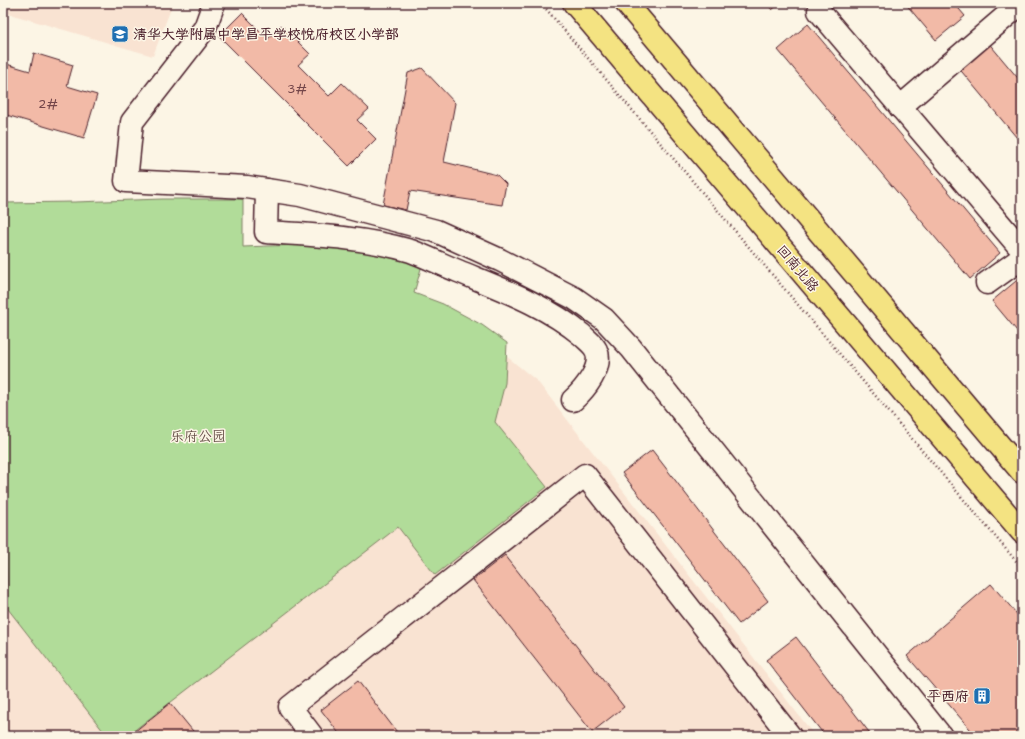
<svg xmlns="http://www.w3.org/2000/svg" width="1025" height="739" font-family="'Shantell Sans','LXGW WenKai TC',sans-serif">
  <style>
    .built { fill: #f9e3d2 }
    .green { fill: #b1dc99; stroke: #7e7e62 }
    .building { fill: #f2baa7; stroke: #4a1f2b }
    .lines { fill: none; stroke-linecap: round; stroke-linejoin: round }
    .minor-casing { stroke: #4a1f2b; stroke-width: 25 }
    .major-casing { stroke: #4a1f2b; stroke-width: 25 }
    .path { stroke: #4a1f2b; stroke-width: 2.5; stroke-dasharray: 1 3; stroke-linecap: butt }
    .minor { stroke: #fcf5e5; stroke-width: 22 }
    .major { stroke: #f4e382; stroke-width: 22 }
    .labels { text-anchor: middle; dominant-baseline: central; stroke-width: 3; stroke-linejoin: round; paint-order: stroke }
    .number-label { font-size: 12px; fill: #74464a }
    .poi-label { font-size: 14px; font-weight: bold; fill: #4a1f2b; stroke: #fcf5e5; text-anchor: start }
    .street-label { font-size: 14px; fill: #4a1f2b; stroke: #fcf5e5 }
    .park-label { font-size: 14px; fill: #644e46; stroke: #fcf5e5 }
  </style>
  <rect width="100%" height="100%" fill="#fcf5e5"/>
  <filter id="ink" filterUnits="userSpaceOnUse"><feTurbulence type="fractalNoise" baseFrequency=".025" numOctaves="2"/><feDisplacementMap in="SourceGraphic" scale="8" xChannelSelector="R" yChannelSelector="G"/><feConvolveMatrix kernelMatrix="1 2 1 2 8 2 1 2 1" color-interpolation-filters="sRGB"/></filter>
  <g filter="url(#ink)">
    <g class="built">
      <path d="M 3,3 L 173,3 L 153,56 L 3,12 Z"/>
      <path d="M 3,249 L 475,331 L 537,381 L 815,736 L 3,736 Z"/>
    </g>
    <path class="green" d="M 162,199 L 243,199 L 243,247 C 272,246 301,244 329,247 C 360,250 392,258 422,265 L 414,293 L 443,304 L 482,325 L 507,343 L 505,383 L 495,422 L 547,487 L 435,575 L 398,527 L 127,736 L 107,736 L 8,609 L 6,552 L 3,548 L 3,203 L 75,202 Z"/>
    <g class="building">
      <path d="M 767,3 L 780,3 L 772,10 Z"/>
      <path d="M 905,3 L 954,3 L 965,16 L 936,40 Z"/>
      <path d="M 242,13 L 268,39 L 281,25 L 310,54 L 298,65 L 329,96 L 342,83 L 369,109 L 357,120 L 376,139 L 349,166 L 219,36 Z"/>
      <path d="M 808,24 L 1000,253 L 970,279 L 778,50 Z"/>
      <path d="M 987,41 L 1022,83 L 1022,144 L 957,66 Z"/>
      <path d="M 34,53 L 73,65 L 67,86 L 97,95 L 84,138 L 3,114 L 3,63 L 30,71 Z"/>
      <path d="M 422,68 L 455,103 L 444,162 L 497,175 L 506,184 L 502,205 L 410,191 L 406,210 L 383,205 L 408,73 Z"/>
      <path d="M 1022,276 L 1022,337 L 992,301 Z"/>
      <path d="M 652,450 L 768,601 L 739,624 L 622,473 Z"/>
      <path d="M 505,555 L 624,707 L 592,732 L 473,580 Z"/>
      <path d="M 991,584 L 1022,620 L 1022,736 L 976,736 L 907,656 Z"/>
      <path d="M 796,637 L 872,736 L 825,736 L 766,660 Z"/>
      <path d="M 358,681 L 400,736 L 341,736 L 321,710 Z"/>
      <path d="M 170,703 L 197,736 L 129,736 Z"/>
    </g>
    <g class="lines">
      <defs>
        <g id="minor">
          <path d="M 214,3 L 205,28 L 132,122 L 126,181 L 247,187 L 300,195 L 436,231 L 500,260 L 574,298 L 604,319 L 631,348 L 941,736"/>
          <path d="M 819,11 L 1022,250"/>
          <path d="M 900,107 L 1012,11 L 1015,3"/>
          <path d="M 267,190 L 266,232 C 314,235 364,237 411,251 C 427,257 443,265 458,271 C 501,289 546,305 582,335 C 587,340 593,344 596,350 C 604,367 584,390 573,400"/>
          <path d="M 987,283 L 1022,258"/>
          <path d="M 312,736 L 290,707 L 585,475 L 790,736"/>
        </g>
        <g id="major">
          <path d="M 574,3 L 1022,532"/>
          <path d="M 626,3 L 1022,472"/>
        </g>
      </defs>
      <use href="#minor" class="minor-casing"/>
      <use href="#major" class="major-casing"/>
      <path class="path" d="M 541,3 L 1022,568"/>
      <use href="#minor" class="minor"/>
      <use href="#major" class="major"/>
    </g>
  </g>
  <defs>
    <symbol id="school-square" viewBox="-11 -11 22 22"><rect x="-9" y="-9" width="18" height="18" rx="4" fill="#1f6fb2" stroke="#fcf5e5"/><path d="M0-5L7-2L0 1L-7-2ZM-4 1L0 2.5L4 1V4Q0 6-4 4Z" fill="#fff"/></symbol>
    <symbol id="building-square" viewBox="-11 -11 22 22"><rect x="-9" y="-9" width="18" height="18" rx="4" fill="#1f6fb2" stroke="#fcf5e5"/><path d="M-4-6H4V6H1V3H-1V6H-4ZM-2.5-4.3h1.7v1.8h-1.7ZM.8-4.3h1.7v1.8H.8ZM-2.5-1h1.7V.8h-1.7ZM.8-1h1.7V.8H.8Z" fill="#fff"/></symbol>
  </defs>
  <g fill-rule="evenodd">
    <use href="#school-square" x="110" y="24" width="20" height="20"/>
    <use href="#building-square" x="972" y="686" width="20" height="20"/>
  </g>
  <g class="labels">
    <g class="number-label">
      <text x="297" y="89">3#</text>
      <text x="48" y="104">2#</text>
    </g>
    <g class="poi-label">
      <text x="133" y="34">清华大学附属中学昌平学校悦府校区小学部</text>
      <text x="969" y="696" text-anchor="end">平西府</text>
    </g>
    <g class="street-label">
      <text transform="translate(798 268) rotate(50)">回南北路</text>
    </g>
    <g class="park-label">
      <text x="198" y="436">乐府公园</text>
    </g>
  </g>
  <rect width="1025" height="739" fill="none" stroke="#fcf5e5" stroke-width="16"/>
  <rect x="8" y="8" width="1009" height="723" fill="none" stroke="#4a1f2b" stroke-width="1.5" filter="url(#ink)"/>
</svg>
